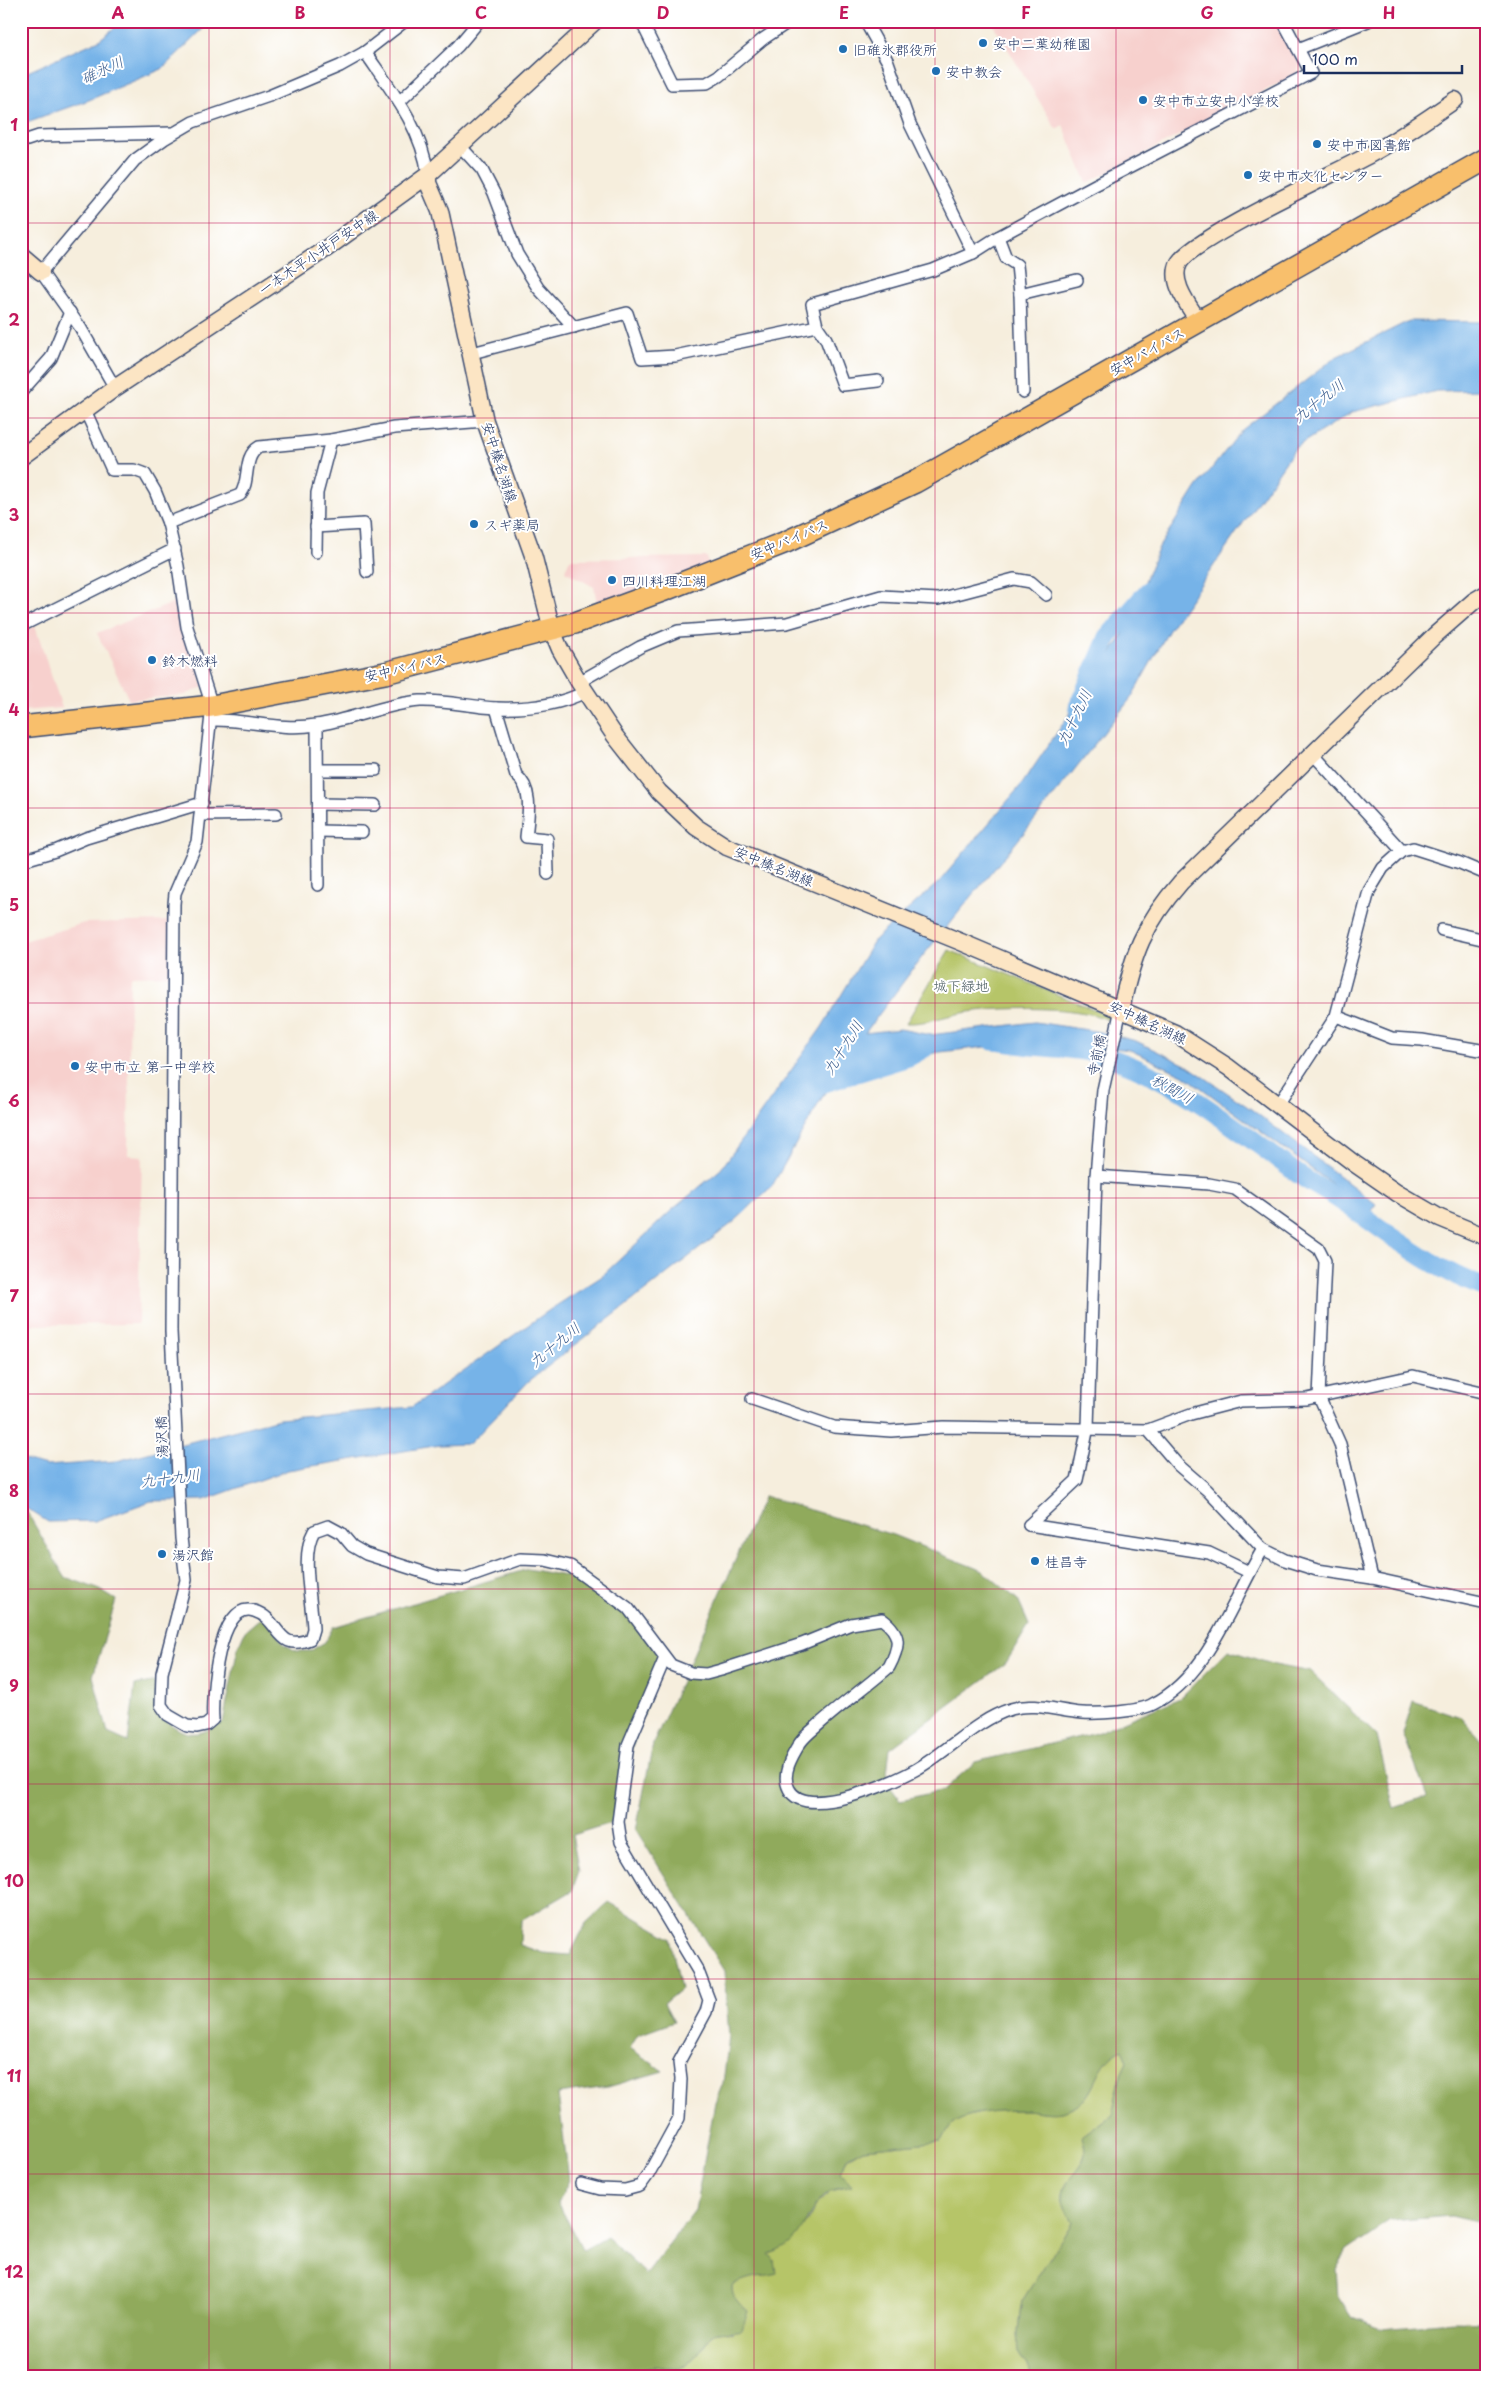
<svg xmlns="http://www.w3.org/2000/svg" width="1507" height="2397" font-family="'Playpen Sans','Klee One',sans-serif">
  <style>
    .built { fill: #f7d0cd }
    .green { fill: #b6c568; stroke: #687a63 }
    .forest { fill: #90aa5c; stroke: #566c5d }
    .water { fill: #76b3e8; stroke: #4871a3 }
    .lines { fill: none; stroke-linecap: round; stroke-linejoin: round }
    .river { stroke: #76b3e8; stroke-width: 19 }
    .street-casing { stroke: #3c4c71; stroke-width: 14 }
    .secondary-casing { stroke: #3c4c71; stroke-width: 19 }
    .highway-casing { stroke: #3c4c71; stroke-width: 24 }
    .street { stroke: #fff; stroke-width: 11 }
    .secondary { stroke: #fce5c4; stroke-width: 16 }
    .highway { stroke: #f8bf6c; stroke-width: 21 }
    .grid { fill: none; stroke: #c2185b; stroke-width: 1; stroke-opacity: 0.55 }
    .poi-dot { fill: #1f6fb2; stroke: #fff; stroke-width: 2 }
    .labels { text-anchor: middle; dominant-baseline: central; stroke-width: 4; stroke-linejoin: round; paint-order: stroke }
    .poi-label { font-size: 14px; fill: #1b2f5e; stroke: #fff; text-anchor: start }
    .street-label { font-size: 14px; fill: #1b2f5e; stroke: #fff }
    .park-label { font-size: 14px; fill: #4a5c61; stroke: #fff }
    .water-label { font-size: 15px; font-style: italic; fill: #3b5d8e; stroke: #fff }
    .neatline { fill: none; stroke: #c2185b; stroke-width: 2 }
    .grid-label { font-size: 16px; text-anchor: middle; font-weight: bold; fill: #c2185b }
  </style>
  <rect width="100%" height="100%" fill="#fff"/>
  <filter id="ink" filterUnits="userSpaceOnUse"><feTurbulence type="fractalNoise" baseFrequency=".02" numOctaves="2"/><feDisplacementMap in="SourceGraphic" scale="10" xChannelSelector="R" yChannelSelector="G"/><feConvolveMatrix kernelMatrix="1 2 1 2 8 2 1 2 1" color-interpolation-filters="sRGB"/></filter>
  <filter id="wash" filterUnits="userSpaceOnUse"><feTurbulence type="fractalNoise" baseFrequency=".0096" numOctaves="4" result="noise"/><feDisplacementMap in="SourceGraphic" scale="20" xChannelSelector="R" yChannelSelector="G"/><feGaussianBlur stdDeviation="1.12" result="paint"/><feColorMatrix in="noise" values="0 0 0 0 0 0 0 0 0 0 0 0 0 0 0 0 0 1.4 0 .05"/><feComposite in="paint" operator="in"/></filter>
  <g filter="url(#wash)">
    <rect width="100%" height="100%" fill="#f6eedd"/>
    <g class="built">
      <path d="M 991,21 L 1279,21 L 1301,62 L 1295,75 L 1087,183 L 1063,125 L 1056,129 Z"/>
      <path d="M 707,557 L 709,566 L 597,604 L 594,587 L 565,571 L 570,559 Z"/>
      <path d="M 181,600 L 203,687 L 185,695 L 129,700 L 97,633 Z"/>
      <path d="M 35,626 L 62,708 L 21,711 L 21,631 Z"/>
      <path d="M 172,921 L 172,975 L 130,976 L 128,1155 L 142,1156 L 138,1324 L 21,1325 L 21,942 L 84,923 Z"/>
    </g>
    <g class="green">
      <path d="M 949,950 L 1115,1018 L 1114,1024 C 1092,1004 992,1007 963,1013 C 943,1016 926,1024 906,1023 Z"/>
      <path d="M 1122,2049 L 1127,2062 L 1121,2075 L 1112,2115 L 1082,2137 C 1095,2169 1060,2174 1063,2201 C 1064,2208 1069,2216 1072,2223 L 1022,2301 C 1020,2310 1016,2344 1018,2352 C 1022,2362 1030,2362 1031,2376 L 643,2375 L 643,2368 L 654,2366 L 679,2369 L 698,2355 L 713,2333 L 723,2331 L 733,2333 L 748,2311 C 740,2304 731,2298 732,2286 C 742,2278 753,2277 766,2276 L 769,2254 L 777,2251 L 807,2222 L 817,2204 L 831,2191 L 851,2186 L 840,2172 L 848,2158 L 863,2149 L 942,2141 C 945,2136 948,2128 952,2124 C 967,2111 1007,2110 1027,2110 C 1038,2111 1049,2114 1061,2112 C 1101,2103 1089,2066 1122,2049 Z"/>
    </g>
    <path class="forest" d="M 764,1496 L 893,1535 L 983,1571 L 1018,1600 L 1029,1625 L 1006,1663 L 890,1749 L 886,1781 L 900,1800 L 944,1790 L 975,1762 L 1096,1733 L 1180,1698 L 1228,1650 L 1275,1665 L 1311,1672 L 1377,1736 L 1394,1808 L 1427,1797 L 1403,1733 L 1413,1701 L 1461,1717 L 1486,1746 L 1486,2224 L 1451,2216 L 1390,2221 L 1347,2250 L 1336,2270 L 1338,2296 L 1352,2317 L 1382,2328 L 1453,2322 L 1486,2323 L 1486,2376 L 1031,2376 C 1030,2362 1022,2362 1018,2352 C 1016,2344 1020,2310 1022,2301 L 1072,2223 C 1069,2216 1064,2208 1063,2201 C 1060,2174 1095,2169 1082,2137 L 1112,2115 L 1121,2075 L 1127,2062 L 1122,2049 C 1090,2065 1100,2104 1061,2112 C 1049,2114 1038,2111 1026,2110 C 1007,2110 967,2111 952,2124 C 948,2128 945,2136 942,2141 L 863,2149 L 848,2157 L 840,2172 L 852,2186 C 845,2188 835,2188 829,2192 C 802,2211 808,2243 769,2254 L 774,2260 L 776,2273 C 760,2278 745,2276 732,2286 C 731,2298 740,2304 748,2311 L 742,2330 C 732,2333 724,2330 713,2333 L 698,2355 L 679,2369 L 654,2366 L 643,2368 L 643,2375 L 652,2376 L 21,2376 L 21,1511 L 27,1512 L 65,1577 L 98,1589 L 116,1600 L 93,1676 L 108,1733 L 128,1742 L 135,1685 L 158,1681 L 161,1716 C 185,1738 196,1738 223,1722 L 238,1647 L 245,1631 L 259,1619 L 270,1620 L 284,1644 L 296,1651 L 310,1651 L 325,1642 L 333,1627 L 528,1569 L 571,1577 L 608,1596 L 642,1624 L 658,1653 L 659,1671 L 630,1753 L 614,1822 L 572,1835 L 579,1871 L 572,1891 L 521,1921 L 520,1945 L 543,1953 L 570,1955 L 586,1923 L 609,1902 L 670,1938 L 681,1989 L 664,2003 L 674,2022 L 638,2035 L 630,2048 L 663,2071 L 608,2087 L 558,2094 L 569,2180 L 558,2203 L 583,2250 L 606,2237 L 646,2274 L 695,2210 L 715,2103 L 723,2083 L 729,2037 L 724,1971 L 636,1830 L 653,1744 Z"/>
    <g class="water">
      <path d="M 123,21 L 211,21 L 162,69 L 89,100 L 21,124 L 21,75 L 99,40 Z"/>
      <path d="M 1409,321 L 1486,322 L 1486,390 L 1437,391 L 1352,412 L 1296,447 L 1169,630 L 1131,698 L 1037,817 L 922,957 L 865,1033 L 900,1029 L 930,1035 L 1035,1022 L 1101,1032 L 1136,1041 L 1188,1066 L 1251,1109 L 1376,1204 L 1370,1212 L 1185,1076 L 1130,1050 L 1051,1040 L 940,1052 L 837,1071 L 772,1186 L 735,1221 L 529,1381 L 469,1444 L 440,1445 L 288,1470 L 204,1500 L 151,1501 L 95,1521 L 48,1522 L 21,1505 L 21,1459 L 46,1466 L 117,1461 L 279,1419 L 412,1407 L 551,1309 L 601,1277 L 672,1210 L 721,1169 L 822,1027 L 875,939 L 939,882 L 1022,784 L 1122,637 L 1159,547 L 1197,487 L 1242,430 L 1336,357 Z"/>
    </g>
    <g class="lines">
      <g class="river">
        <path d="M 1078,707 L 1108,637 L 1148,591"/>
        <path d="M 993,1041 C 1006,1042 1018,1044 1031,1046 C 1054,1048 1079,1048 1102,1055 C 1176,1078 1234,1127 1295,1172 C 1313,1185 1332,1194 1350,1207 C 1394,1238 1435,1270 1486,1288"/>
        <path d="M 818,1085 L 909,1057 L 925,1048"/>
      </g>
    </g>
  </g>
  <g filter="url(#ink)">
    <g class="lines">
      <defs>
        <g id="street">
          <path d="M 641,21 L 672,84 L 707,83 L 719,76 L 763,39 L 790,21"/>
          <path d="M 865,21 L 888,62 L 910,124 L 973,253"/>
          <path d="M 1283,21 L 1298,49 L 1368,21"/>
          <path d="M 365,52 C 391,90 422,128 428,175"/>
          <path d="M 399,102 L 458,46 L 479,21"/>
          <path d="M 21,142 L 39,136 L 173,133"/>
          <path d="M 461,147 L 482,170 L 494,193 L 517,254 L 538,288 L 574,327"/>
          <path d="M 998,237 L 1006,258 L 1017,265 L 1020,294 L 1023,392"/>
          <path d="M 1020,294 L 1077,280"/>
          <path d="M 817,326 L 826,339 L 843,385 L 878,381"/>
          <path d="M 472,353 L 627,313 L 642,358 L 675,356 L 817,326 L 812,304 L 933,270 L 973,253 L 998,237 L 1095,185 L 1311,73 L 1298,49"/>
          <path d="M 115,388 L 80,327 L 41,272 L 135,160 L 164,139 L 193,122 L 269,96 L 340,66 L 365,52 L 405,21"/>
          <path d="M 21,392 L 51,358 L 70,312"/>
          <path d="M 85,410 L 112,470 L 134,470 L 145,474 L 155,491 L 168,523 L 178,566 L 187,627 L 212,706 L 197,842 L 175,893 L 174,904 L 171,1331 L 181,1538 L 186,1580 L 162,1673 L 161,1705 L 168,1715 L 187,1726 L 197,1727 L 206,1725 L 213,1719 C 211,1698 218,1599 254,1611 C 281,1619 276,1653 310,1639 L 313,1629 C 312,1600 300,1555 314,1531 L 328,1526 L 341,1533 L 352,1546 L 366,1554 L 438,1577 L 464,1579 L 520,1559 L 545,1560 L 570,1566 L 628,1608 L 671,1665 L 691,1673 L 706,1674 L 721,1670 L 802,1644 L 851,1624 L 882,1619 C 902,1634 900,1646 889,1667 C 865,1688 839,1706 816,1727 C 810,1732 804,1737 800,1743 C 792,1756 781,1774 789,1789 C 805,1821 892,1783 915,1770 C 948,1752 974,1721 1011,1709 C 1034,1702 1058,1711 1082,1713 C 1098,1714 1139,1712 1153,1704 C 1209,1676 1232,1600 1263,1549"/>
          <path d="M 168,523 L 240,495 C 251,481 242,457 259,447 L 331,440 L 394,428 L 485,421"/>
          <path d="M 316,527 L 364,524 L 367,572"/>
          <path d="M 316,552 L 317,493 L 331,440"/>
          <path d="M 21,626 L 175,549"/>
          <path d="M 579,682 L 640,647 L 678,631 L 787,623 L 881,596 L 938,599 L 1014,579 L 1031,582 L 1046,595"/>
          <path d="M 496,708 L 516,775 C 534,789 528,817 526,837 L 547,839 L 548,874"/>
          <path d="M 211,720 C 247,719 280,731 316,725 C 351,720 385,704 420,701 C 446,700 471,707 496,708 C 526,709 559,705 585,692"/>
          <path d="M 317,725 L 318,885"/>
          <path d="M 1312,753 L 1402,851"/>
          <path d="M 318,770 L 376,770"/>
          <path d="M 318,804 L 375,805"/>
          <path d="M 201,815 L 276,814"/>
          <path d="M 318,831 L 362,832"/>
          <path d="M 21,861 L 55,851 L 86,838 L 202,803"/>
          <path d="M 1442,930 L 1486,940"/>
          <path d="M 1336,1016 L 1392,1038 L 1422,1040 L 1486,1051"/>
          <path d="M 1277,1106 L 1336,1016 L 1369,891 L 1383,868 L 1402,851 L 1413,848 L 1460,863 L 1486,874"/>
          <path d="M 1096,1176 L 1209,1184 L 1235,1189 L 1319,1249 L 1325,1261 L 1319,1397 L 1340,1444 L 1372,1578"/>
          <path d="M 752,1399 L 834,1427 L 891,1431 L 943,1427 L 1148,1430 L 1191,1414 L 1241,1401 L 1307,1399 L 1413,1376 L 1486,1393"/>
          <path d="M 1148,1430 L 1178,1465 L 1207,1490 L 1263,1549 L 1285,1560 L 1317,1570 L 1372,1578 L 1486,1603"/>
          <path d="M 1029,1525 L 1077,1480 L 1088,1427 L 1096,1176 L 1103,1090 L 1121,1009"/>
          <path d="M 1029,1525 L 1209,1553 L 1249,1572"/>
          <path d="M 581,2184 L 600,2189 L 625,2190 L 640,2186 L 648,2175 L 679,2118 L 681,2079 L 679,2062 L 706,2012 L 709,2000 L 698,1971 L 621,1842 L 618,1822 L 628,1745 L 665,1658"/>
        </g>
        <g id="secondary">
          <path d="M 428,175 L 428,183 L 440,211 L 485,421 L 534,558 L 552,630 L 560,649 L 579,682 L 615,736 L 659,792 L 696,827 L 727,847 L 961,942 L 1175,1033 L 1228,1067 L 1355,1164 L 1397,1193 L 1440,1218 L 1486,1237"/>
          <path d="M 21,255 L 41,272"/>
          <path d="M 1199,322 C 1190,307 1169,282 1179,263 C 1193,238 1336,173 1369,155 C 1399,139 1427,119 1455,100"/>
          <path d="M 21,457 L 115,388 L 327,248 L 428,175 L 595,21"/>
          <path d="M 1121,1009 C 1133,954 1143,925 1181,882 L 1434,636 L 1474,601 L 1486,594"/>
        </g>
        <path id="highway" d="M 21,727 L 212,706 L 385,673 L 575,623 L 662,591 L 786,542 L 915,482 L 1486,159"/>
      </defs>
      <use href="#street" class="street-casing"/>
      <use href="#secondary" class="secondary-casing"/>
      <use href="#highway" class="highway-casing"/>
      <use href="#street" class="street"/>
      <use href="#secondary" class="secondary"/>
      <use href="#highway" class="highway"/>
    </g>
  </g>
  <path class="grid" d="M 209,21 L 209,2376M 390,21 L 390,2376M 572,21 L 572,2376M 754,21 L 754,2376M 935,21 L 935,2376M 1116,21 L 1116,2376M 1298,21 L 1298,2376M 21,223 L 1486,223M 21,418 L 1486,418M 21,613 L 1486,613M 21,808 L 1486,808M 21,1003 L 1486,1003M 21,1198 L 1486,1198M 21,1394 L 1486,1394M 21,1589 L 1486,1589M 21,1784 L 1486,1784M 21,1979 L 1486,1979M 21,2174 L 1486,2174"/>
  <g class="poi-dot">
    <circle cx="983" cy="43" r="5"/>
    <circle cx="843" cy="49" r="5"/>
    <circle cx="936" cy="71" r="5"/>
    <circle cx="1143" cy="100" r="5"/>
    <circle cx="1317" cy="144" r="5"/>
    <circle cx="1248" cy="175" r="5"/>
    <circle cx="474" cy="524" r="5"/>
    <circle cx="612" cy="580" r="5"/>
    <circle cx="152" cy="660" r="5"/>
    <circle cx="75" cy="1066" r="5"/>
    <circle cx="162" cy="1554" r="5"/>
    <circle cx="1035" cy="1561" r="5"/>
  </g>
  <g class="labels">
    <g class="poi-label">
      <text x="993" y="43">安中二葉幼稚園</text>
      <text x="853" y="49">旧碓氷郡役所</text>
      <text x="946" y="71">安中教会</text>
      <text x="1153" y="100">安中市立安中小学校</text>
      <text x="1327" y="144">安中市図書館</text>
      <text x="1258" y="175">安中市文化センター</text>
      <text x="484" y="524">スギ薬局</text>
      <text x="622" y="580">四川料理江湖</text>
      <text x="162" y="660">鈴木燃料</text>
      <text x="85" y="1066">安中市立 第一中学校</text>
      <text x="172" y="1554">湯沢館</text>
      <text x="1045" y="1561">桂昌寺</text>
    </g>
    <g class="street-label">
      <text transform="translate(318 252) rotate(-34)">一本木平小井戸安中線</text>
      <text transform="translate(1147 351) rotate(-29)">安中バイパス</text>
      <text transform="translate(500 462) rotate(72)">安中榛名湖線</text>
      <text transform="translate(789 539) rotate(-23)">安中バイパス</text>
      <text transform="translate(405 667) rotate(-13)">安中バイパス</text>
      <text transform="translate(774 866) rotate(22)">安中榛名湖線</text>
      <text transform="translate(1148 1022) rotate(25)">安中榛名湖線</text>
      <text transform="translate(1096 1055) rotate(-78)">寺前橋</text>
      <text transform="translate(161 1437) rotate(-93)">湯沢橋</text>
    </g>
    <g class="park-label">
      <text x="961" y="985">城下緑地</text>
    </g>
    <g class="water-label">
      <text transform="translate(102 69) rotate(-25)">碓氷川</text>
      <text transform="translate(1318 400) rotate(-38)">九十九川</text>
      <text transform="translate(1073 717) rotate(-64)">九十九川</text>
      <text transform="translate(842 1047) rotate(-58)">九十九川</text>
      <text transform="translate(1173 1088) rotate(29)">秋間川</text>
      <text transform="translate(554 1344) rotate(-39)">九十九川</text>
      <text transform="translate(170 1477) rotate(-7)">九十九川</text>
    </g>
  </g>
  <rect width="1507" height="2397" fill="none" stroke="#fff" stroke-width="55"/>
  <path d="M1304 65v8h158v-8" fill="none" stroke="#1b2f5e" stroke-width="2.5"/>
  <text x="1312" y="65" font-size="15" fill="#1b2f5e" stroke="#ffffff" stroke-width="4" paint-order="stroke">100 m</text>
  <rect x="28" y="28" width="1452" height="2342" class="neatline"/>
  <g class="grid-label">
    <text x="118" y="19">A</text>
    <text x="300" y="19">B</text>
    <text x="481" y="19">C</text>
    <text x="663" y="19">D</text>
    <text x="844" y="19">E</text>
    <text x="1026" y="19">F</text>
    <text x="1207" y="19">G</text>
    <text x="1389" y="19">H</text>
    <text x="14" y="131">1</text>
    <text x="14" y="326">2</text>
    <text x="14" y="521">3</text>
    <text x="14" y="716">4</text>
    <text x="14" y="911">5</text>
    <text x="14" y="1107">6</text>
    <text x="14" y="1302">7</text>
    <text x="14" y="1497">8</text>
    <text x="14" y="1692">9</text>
    <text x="14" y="1887">10</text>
    <text x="14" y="2082">11</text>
    <text x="14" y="2278">12</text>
  </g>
</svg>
